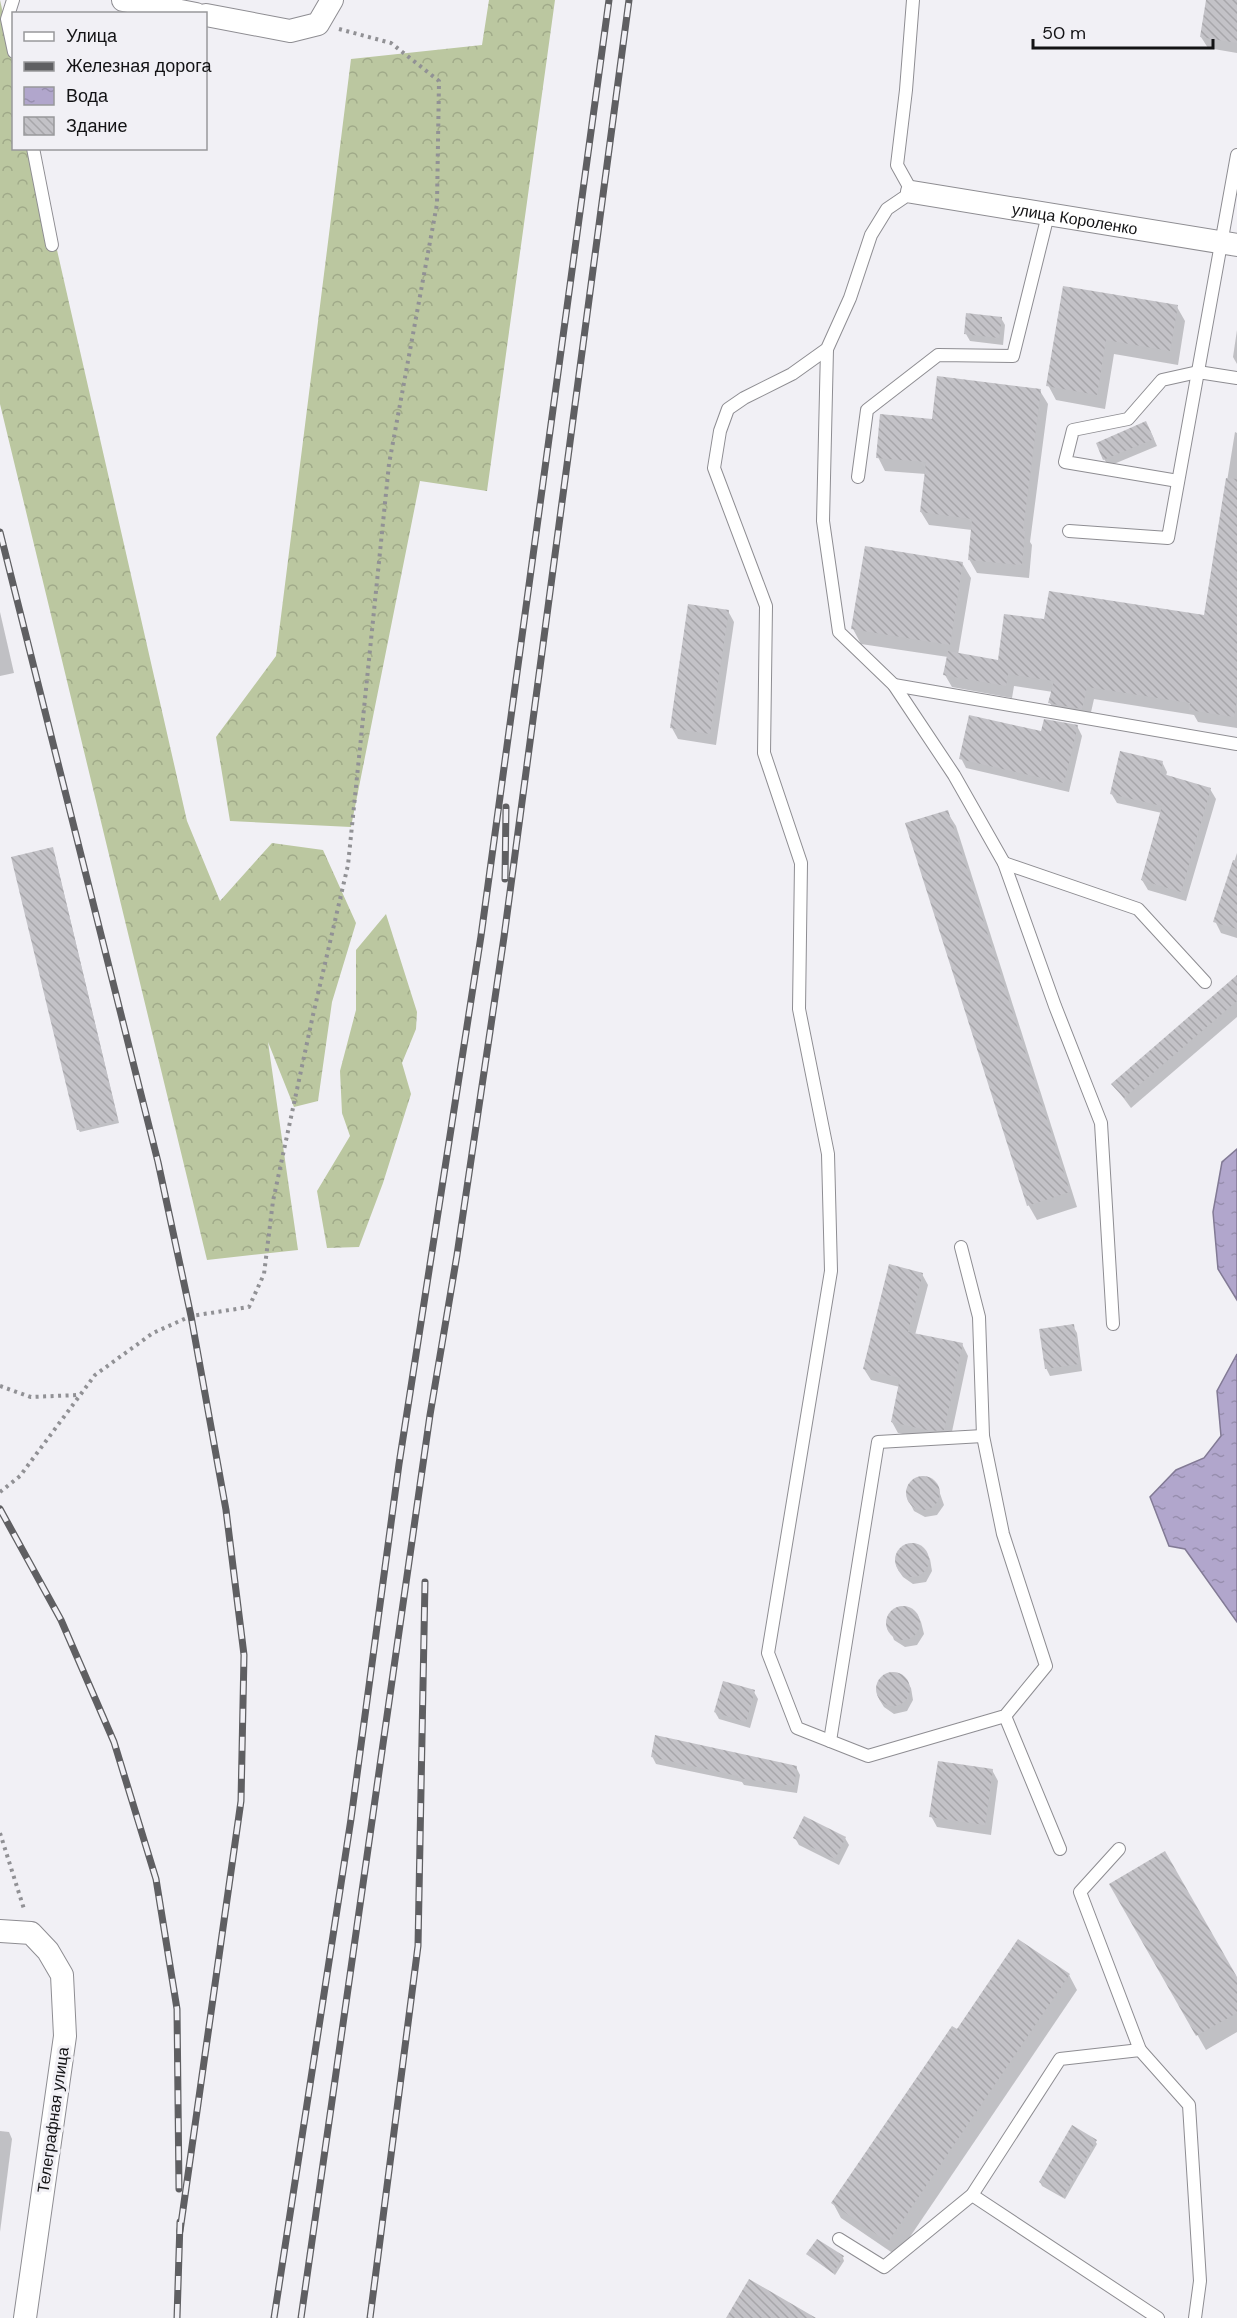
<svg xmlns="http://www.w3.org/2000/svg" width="1237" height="2318" font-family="'DM Sans',sans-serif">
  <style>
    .forest { fill: url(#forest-crowns) }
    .water { fill: url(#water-ripples); stroke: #827a95; stroke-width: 1.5 }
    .shadow { fill: #0003 }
    .building { fill: url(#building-back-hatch) }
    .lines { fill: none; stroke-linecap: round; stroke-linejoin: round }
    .service-casing { stroke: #8e8d92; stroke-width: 14 }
    .minor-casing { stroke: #8e8d92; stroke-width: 24 }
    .path { stroke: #919195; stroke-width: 4; stroke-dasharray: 3 4.5; stroke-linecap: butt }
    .service { stroke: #fff; stroke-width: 12 }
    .minor { stroke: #fff; stroke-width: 22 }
    .rail-casing { stroke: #5f5f62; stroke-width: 7 }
    .rail { stroke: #f1f0f5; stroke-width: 4.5; stroke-dasharray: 14; stroke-linecap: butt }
    .labels { text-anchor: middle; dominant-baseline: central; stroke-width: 6; stroke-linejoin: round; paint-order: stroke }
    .street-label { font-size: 16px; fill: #131315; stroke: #f1f0f5 }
  </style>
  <defs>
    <pattern id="forest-crowns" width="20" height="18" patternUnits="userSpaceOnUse" patternTransform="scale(1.5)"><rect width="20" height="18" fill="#bbc7a0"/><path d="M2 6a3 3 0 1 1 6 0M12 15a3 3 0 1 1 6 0" fill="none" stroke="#a0aa89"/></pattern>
    <pattern id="water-ripples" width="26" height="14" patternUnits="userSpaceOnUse" patternTransform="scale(1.5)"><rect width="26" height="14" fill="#b1a6cc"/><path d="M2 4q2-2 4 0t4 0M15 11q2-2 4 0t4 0" fill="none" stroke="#978eae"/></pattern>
    <pattern id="building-back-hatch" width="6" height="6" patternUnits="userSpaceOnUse" patternTransform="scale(1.5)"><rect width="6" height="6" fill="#c3c2c7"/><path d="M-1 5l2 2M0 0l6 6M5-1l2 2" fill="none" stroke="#a7a6aa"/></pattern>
  </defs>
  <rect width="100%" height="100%" fill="#f1f0f5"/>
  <g class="forest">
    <path d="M 0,0 L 13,58 L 14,148 L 34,149 L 187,821 L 220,901 L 272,843 L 323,850 L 356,923 L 332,1002 L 318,1101 L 294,1107 L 268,1042 L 298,1250 L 207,1260 L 0,404 Z"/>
    <path d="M 489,0 L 555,0 L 487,491 L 420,481 L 351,827 L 230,821 L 216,737 L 276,656 L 351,59 L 482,45 Z"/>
    <path d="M 386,914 L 417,1012 L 416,1029 L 402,1063 L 411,1094 L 383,1183 L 359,1247 L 327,1248 L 317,1191 L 350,1136 L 342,1113 L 340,1071 L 356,1010 L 356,950 Z"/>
  </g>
  <g class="water">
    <path d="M 1237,1149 L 1237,1300 L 1218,1269 L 1213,1212 L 1222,1162 Z"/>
    <path d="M 1237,1354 L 1237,1622 L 1185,1549 L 1169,1546 L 1150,1497 L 1176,1470 L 1204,1458 L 1221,1436 L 1217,1391 Z"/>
  </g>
  <g class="shadow">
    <path d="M 1207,0 L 1237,0 L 1237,53 L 1208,48 L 1201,37 Z"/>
    <path d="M 1065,288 L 1177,307 L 1185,321 L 1178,365 L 1114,354 L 1105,409 L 1056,400 L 1048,385 Z"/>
    <path d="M 1001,318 L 1005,325 L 1003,345 L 970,341 L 966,334 Z"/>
    <path d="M 1237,330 L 1237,364 L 1233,357 Z"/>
    <path d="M 1040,391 L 1048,404 L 1030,542 L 1032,545 L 1029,578 L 977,573 L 969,559 L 972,530 L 929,525 L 921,512 L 926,474 L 885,471 L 878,457 L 933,420 Z"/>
    <path d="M 1150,430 L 1157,446 L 1109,466 L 1104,459 Z"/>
    <path d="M 1235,432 L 1237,433 L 1237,728 L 1198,722 L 1194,715 L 1094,699 L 1089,721 L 1057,715 L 1050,703 L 1053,692 L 1014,686 L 1012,698 L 952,687 L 945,675 L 948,657 L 861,644 L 853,629 L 962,563 L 971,578 L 958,655 L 1000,662 L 1046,620 L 1205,617 Z"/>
    <path d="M 728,611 L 734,622 L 716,745 L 678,739 L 672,728 Z"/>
    <path d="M 0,612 L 14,673 L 0,676 Z"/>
    <path d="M 1077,726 L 1082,736 L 1069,792 L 966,768 L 961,758 L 1042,733 Z"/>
    <path d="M 1162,762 L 1167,772 L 1166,776 L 1210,789 L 1216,799 L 1186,901 L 1148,890 L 1142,880 L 1162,813 L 1117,803 L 1111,793 Z"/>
    <path d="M 947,812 L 956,826 L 1077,1207 L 1037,1220 L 1029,1206 L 907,824 Z"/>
    <path d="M 54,852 L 119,1123 L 80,1132 L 78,1129 Z"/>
    <path d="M 1237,853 L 1237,938 L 1221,933 L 1215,921 Z"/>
    <path d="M 1237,977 L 1237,1017 L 1131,1108 L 1113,1084 Z"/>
    <path d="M 922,1274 L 928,1285 L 915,1335 L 962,1344 L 968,1356 L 950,1441 L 938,1441 L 898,1433 L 892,1422 L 900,1387 L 871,1380 L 864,1369 Z"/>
    <path d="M 1073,1326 L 1077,1333 L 1082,1371 L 1050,1376 L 1046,1368 Z"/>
    <path d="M 926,1478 L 937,1485 L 944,1505 L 937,1515 L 925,1517 L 914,1511 L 910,1503 L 907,1491 L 914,1480 Z"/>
    <path d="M 915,1544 L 925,1551 L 930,1559 L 932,1571 L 926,1582 L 913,1584 L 903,1577 L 898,1570 L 896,1557 L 903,1547 Z"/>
    <path d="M 906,1607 L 917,1614 L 921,1622 L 924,1634 L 917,1645 L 905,1647 L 894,1640 L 887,1620 L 894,1610 Z"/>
    <path d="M 896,1673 L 906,1680 L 911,1688 L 913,1700 L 907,1711 L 894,1714 L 884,1707 L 879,1699 L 877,1686 L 883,1676 Z"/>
    <path d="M 754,1692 L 758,1699 L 750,1728 L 719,1719 L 715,1712 Z"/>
    <path d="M 652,1756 L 796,1767 L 800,1775 L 797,1793 L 744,1785 L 742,1782 L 656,1764 Z"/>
    <path d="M 992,1770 L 998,1781 L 991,1835 L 937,1827 L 931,1816 Z"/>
    <path d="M 795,1838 L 845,1838 L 849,1845 L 839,1865 L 799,1845 Z"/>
    <path d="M 1111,1884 L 1237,1980 L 1237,2032 L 1206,2050 Z"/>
    <path d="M 1069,1975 L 1077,1990 L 897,2256 L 841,2218 L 833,2203 L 958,2031 Z"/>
    <path d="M 0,2131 L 9,2132 L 12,2139 L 0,2232 Z"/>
    <path d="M 1095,2141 L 1097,2144 L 1065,2199 L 1042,2186 L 1040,2182 Z"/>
    <path d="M 808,2254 L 843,2258 L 844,2261 L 835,2275 Z"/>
  </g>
  <g class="building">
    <path d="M 1206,0 L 1237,0 L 1237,43 L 1200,37 Z"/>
    <path d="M 1063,286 L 1178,305 L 1170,351 L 1106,340 L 1097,395 L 1046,386 Z"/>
    <path d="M 966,313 L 1002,317 L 999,338 L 964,334 Z"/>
    <path d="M 937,376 L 1041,389 L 1023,530 L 1025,531 L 1022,565 L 968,560 L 972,519 L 920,512 L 926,462 L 876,458 L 880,414 L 932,419 Z"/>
    <path d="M 1146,421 L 1154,439 L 1103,460 L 1096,443 Z"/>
    <path d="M 1226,478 L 1237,479 L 1237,697 L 1234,717 L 1189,710 L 1190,703 L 1087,687 L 1082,709 L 1048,703 L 1054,681 L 1008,674 L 1006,686 L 943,675 L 948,651 L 998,660 L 1004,614 L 1044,619 L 1049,591 L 1204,615 Z"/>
    <path d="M 865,546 L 963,562 L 950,645 L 851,629 Z"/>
    <path d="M 688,604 L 729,610 L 710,734 L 670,728 Z"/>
    <path d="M 969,715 L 1041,731 L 1044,719 L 1078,725 L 1064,783 L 959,759 Z"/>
    <path d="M 1120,751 L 1163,761 L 1160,773 L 1211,788 L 1181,892 L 1141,880 L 1162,806 L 1110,794 Z"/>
    <path d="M 948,810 L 1070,1192 L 1027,1206 L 905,823 Z"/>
    <path d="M 53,847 L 118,1120 L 77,1130 L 11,857 Z"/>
    <path d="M 1233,860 L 1237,861 L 1237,929 L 1213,922 Z"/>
    <path d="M 1237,975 L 1237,1001 L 1124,1098 L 1111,1084 Z"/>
    <path d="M 889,1264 L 923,1273 L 908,1332 L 963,1343 L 944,1430 L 931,1431 L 891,1422 L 900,1378 L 863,1369 Z"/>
    <path d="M 1074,1324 L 1079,1364 L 1045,1369 L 1039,1329 Z"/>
    <circle cx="923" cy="1493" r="17"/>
    <circle cx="912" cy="1560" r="17"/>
    <circle cx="903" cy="1623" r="17"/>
    <circle cx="893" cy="1689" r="17"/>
    <path d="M 723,1681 L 755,1690 L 746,1722 L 714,1712 Z"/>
    <path d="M 655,1735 L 797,1766 L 794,1786 L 738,1778 L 738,1776 L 651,1757 Z"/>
    <path d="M 938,1761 L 993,1769 L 985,1825 L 929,1817 Z"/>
    <path d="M 804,1816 L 846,1837 L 835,1859 L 793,1838 Z"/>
    <path d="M 1165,1851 L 1237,1977 L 1237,2013 L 1196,2036 L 1109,1884 Z"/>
    <path d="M 1018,1939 L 1070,1974 L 888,2242 L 831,2203 L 952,2026 L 957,2029 Z"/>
    <path d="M 1072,2125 L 1097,2140 L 1063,2197 L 1039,2182 Z"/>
    <path d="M 817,2239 L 844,2256 L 833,2273 L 806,2254 Z"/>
    <path d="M 749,2279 L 816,2318 L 726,2318 Z"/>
  </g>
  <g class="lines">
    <defs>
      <g id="service">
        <path d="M 13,0 L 7,19 L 14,52"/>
        <path d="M 913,0 L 906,90 L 897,165 L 912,192 L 887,209 L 871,235 L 850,298 L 827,349 L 792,374 L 744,398 L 728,409 L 720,431 L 714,468 L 766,606 L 764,753 L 801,863 L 799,1009 L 828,1154 L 831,1271 L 768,1653 L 797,1728 L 868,1756 L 1005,1716 L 1046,1666 L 1003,1534 L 983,1436 L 979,1317 L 961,1247"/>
        <path d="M 33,148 L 52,245"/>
        <path d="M 827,349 L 823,521 L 839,632 L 894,685 L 954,775 L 1004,863 L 1055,1006 L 1101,1123 L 1113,1324"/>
        <path d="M 858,477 L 867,410 L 938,355 L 1013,356 L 1048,215"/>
        <path d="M 1178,481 L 1065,462 L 1073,430 L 1128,419 L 1162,380 L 1198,372 L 1237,378"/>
        <path d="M 1069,531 L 1168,538 L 1237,155"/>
        <path d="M 894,685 L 1237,744"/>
        <path d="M 1004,863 L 1138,909 L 1205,982"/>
        <path d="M 1005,1716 L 1060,1849"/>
        <path d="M 830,1741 L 878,1442 L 983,1436"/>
        <path d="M 1119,1849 L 1080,1892 L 1140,2050"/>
        <path d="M 972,2195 L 1158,2318"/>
        <path d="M 839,2239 L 884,2267 L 972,2195 L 1060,2059 L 1140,2050 L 1189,2105 L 1200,2281 L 1195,2318"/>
      </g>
      <g id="minor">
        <path d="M 123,0 L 196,14"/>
        <path d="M 206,15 L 290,31 L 318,24 L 332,0"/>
        <path id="s1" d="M 912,192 L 1237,245"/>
        <path d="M 0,1931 L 31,1933 L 48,1951 L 62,1975 L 65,2036 L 25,2318"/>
      </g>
    </defs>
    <use href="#service" class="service-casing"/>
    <use href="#minor" class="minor-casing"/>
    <g class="path">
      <path d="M 0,1386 L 31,1397 L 79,1395"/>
      <path d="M 0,1492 L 20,1476 L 95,1375 L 153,1333 L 191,1316 L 249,1307 L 264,1274 L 273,1201 L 313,1015 L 348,865 L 389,464 L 437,204 L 439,81 L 391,43 L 339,29"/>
      <path d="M 0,1833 L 24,1909"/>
    </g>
    <use href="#service" class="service"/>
    <use href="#minor" class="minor"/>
    <defs>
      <g id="rail">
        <path d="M 0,532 L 158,1162 L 191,1316 L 226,1510 L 244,1655 L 241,1801 L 180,2231"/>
        <path d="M 505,879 L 506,807"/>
        <path d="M 0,1509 L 61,1620 L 114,1742 L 156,1879 L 177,2009 L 179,2189"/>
        <path d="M 177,2318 L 180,2222"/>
        <path d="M 274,2318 L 351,1819 L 399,1464 L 481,936 L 609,0"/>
        <path d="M 301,2318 L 430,1415 L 457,1255 L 504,937 L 629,0"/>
        <path d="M 370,2318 L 418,1946 L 425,1582"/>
      </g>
    </defs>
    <use href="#rail" class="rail-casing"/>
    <use href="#rail" class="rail"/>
  </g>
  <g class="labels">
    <g class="street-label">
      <text stroke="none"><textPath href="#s1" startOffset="165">улица Короленко</textPath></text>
      <text transform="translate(53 2120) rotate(-82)">Телеграфная улица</text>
    </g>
  </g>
  <rect x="12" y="12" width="195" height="138" fill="#f1f0f5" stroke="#98989b" stroke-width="1.5"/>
  <rect x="24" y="32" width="30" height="9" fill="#ffffff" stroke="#98989b" stroke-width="1.5"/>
  <text x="66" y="42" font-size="18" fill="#131315">Улица</text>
  <rect x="24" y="62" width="30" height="9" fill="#5f5f62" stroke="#98989b" stroke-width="1.5"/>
  <text x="66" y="72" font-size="18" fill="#131315">Железная дорога</text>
  <rect x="24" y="87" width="30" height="18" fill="url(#water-ripples)" stroke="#98989b" stroke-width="1.5"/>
  <text x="66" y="102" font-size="18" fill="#131315">Вода</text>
  <rect x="24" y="117" width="30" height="18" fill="url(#building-back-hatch)" stroke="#98989b" stroke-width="1.5"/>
  <text x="66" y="132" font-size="18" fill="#131315">Здание</text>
  <path d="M1033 39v9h180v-9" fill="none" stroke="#131315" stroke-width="3"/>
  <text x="1042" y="39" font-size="18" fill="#131315" stroke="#f1f0f5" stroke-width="4.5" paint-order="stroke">50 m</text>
</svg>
